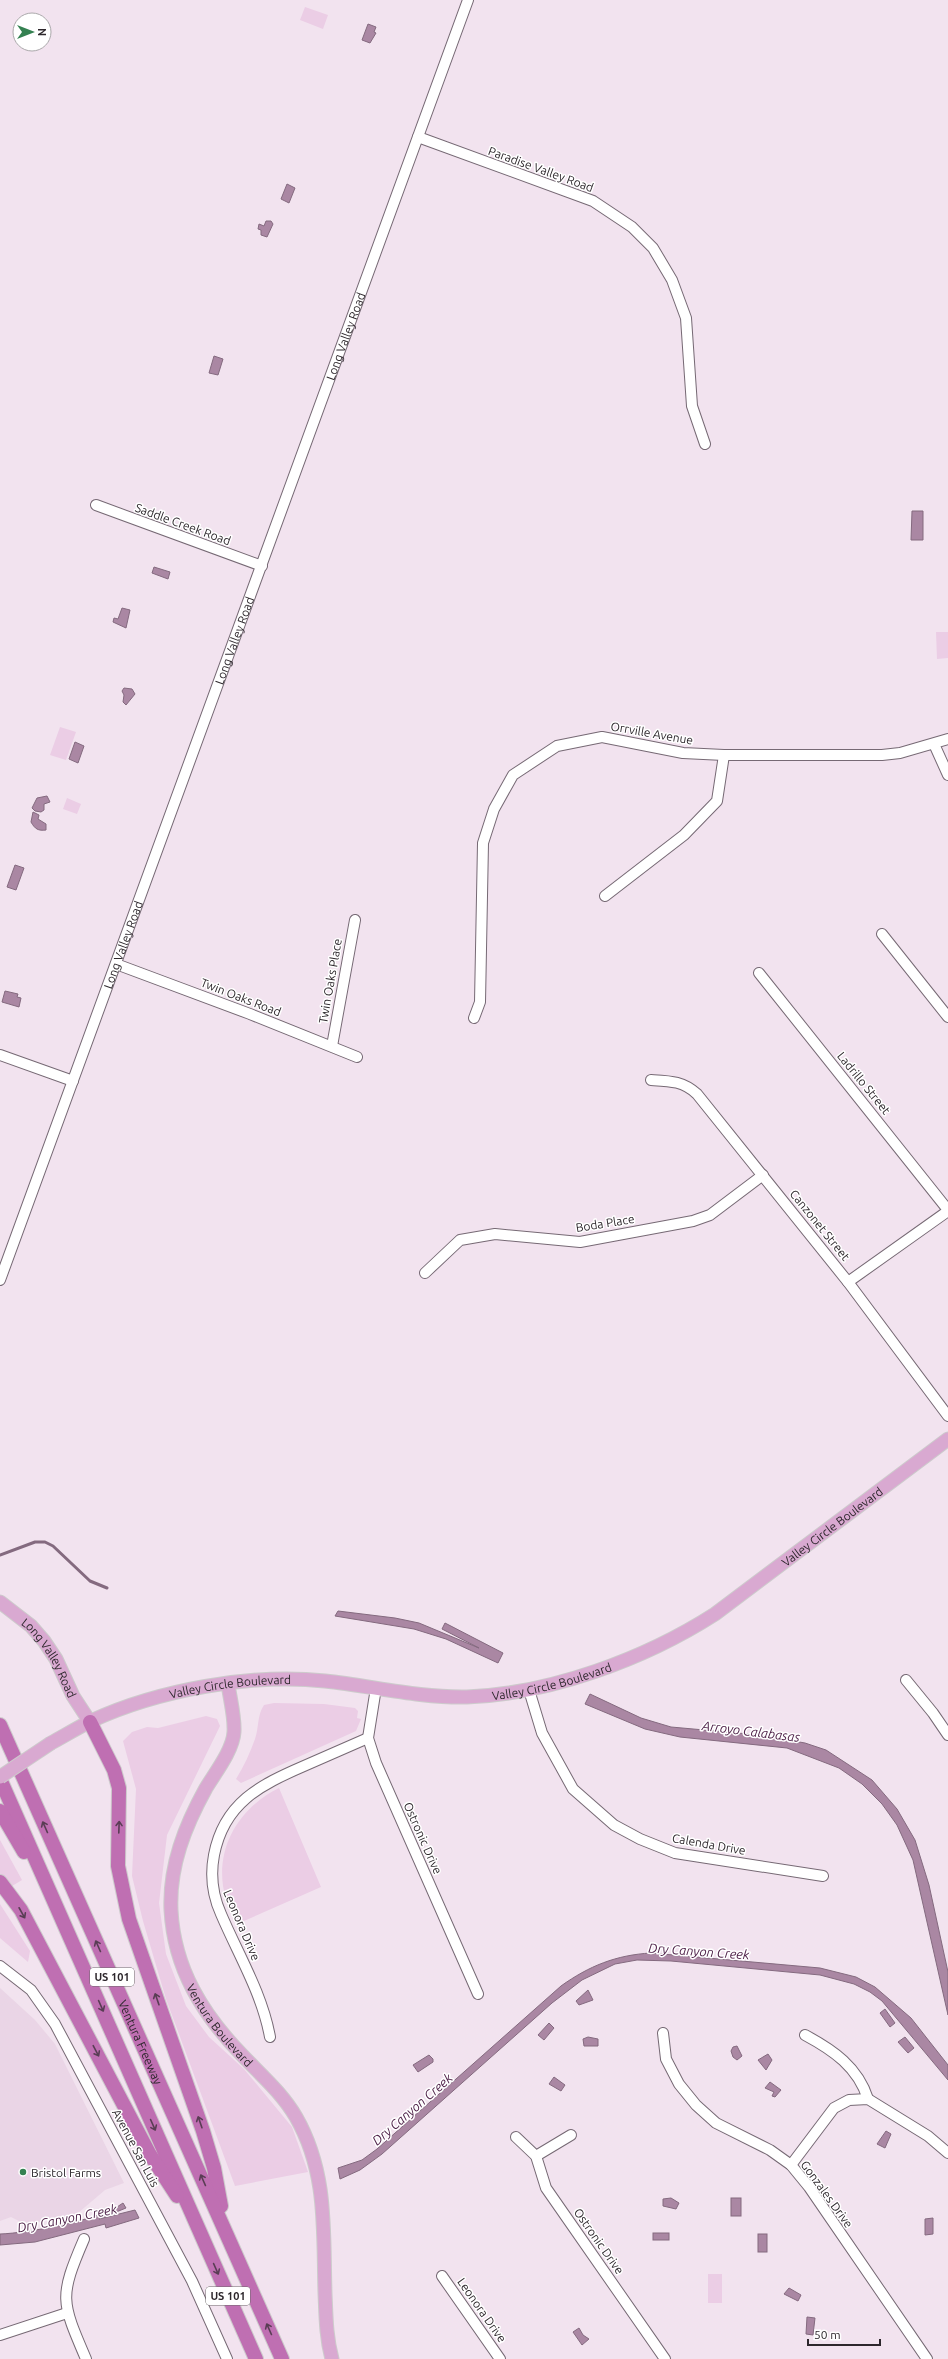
<svg xmlns="http://www.w3.org/2000/svg" width="948" height="2359" font-family="Ubuntu,sans-serif">
  <style>
    .built { fill: #ead5e6 }
    .green { fill: #ebcde5 }
    .water { fill: #aa87a3; stroke: #846a7f }
    .lines { fill: none; stroke-linecap: round; stroke-linejoin: round }
    .stream { stroke: #846a7f; stroke-width: 3 }
    .minor-casing { stroke: #766974; stroke-width: 12 }
    .major-casing { stroke: #cdcbcc; stroke-width: 15 }
    .highway-casing { stroke: #cdcbcc; stroke-width: 16 }
    .minor { stroke: #fff; stroke-width: 10 }
    .major { stroke: #d9a9d1; stroke-width: 13 }
    .highway { stroke: #bf6fb2; stroke-width: 14 }
    .major-bridge-casing { stroke: #cdcbcc; stroke-width: 15; stroke-linecap: butt }
    .major-bridge { stroke: #d9a9d1; stroke-width: 13 }
    .oneway { stroke: #593d54 }
    .poi-dot { fill: #348151; stroke: #fff; stroke-width: 1.5 }
    .labels { text-anchor: middle; dominant-baseline: central; stroke-width: 3; stroke-linejoin: round; paint-order: stroke }
    .shield { fill: #fff; stroke: #6c686b; stroke-width: 1 }
    .shield-label { font-size: 11px; font-weight: bold; fill: #2d272c }
    .street-label { font-size: 12px; fill: #2d272c; stroke: #fff }
    .poi-label { font-size: 12px; fill: #2d272c; stroke: #fff; text-anchor: start }
    .water-label { font-size: 13px; font-style: italic; fill: #4f2249; stroke: #fff }
  </style>
  <rect width="100%" height="100%" fill="#f2e3ef"/>
  <path class="built" d="M 0,1988 L 35,2020 L 55,2044 L 124,2183 L 105,2190 L 78,2213 L 27,2225 L 11,2217 L 0,2221 Z"/>
  <g class="green">
    <path d="M 305,7 L 328,15 L 323,29 L 300,20 Z"/>
    <path d="M 936,632 L 948,632 L 948,658 L 937,659 Z"/>
    <path d="M 60,727 L 76,732 L 66,760 L 50,755 Z"/>
    <path d="M 67,798 L 81,804 L 77,814 L 63,809 Z"/>
    <path d="M 274,1703 L 324,1704 L 355,1708 L 358,1711 L 357,1718 L 361,1719 L 356,1731 L 241,1783 L 236,1779 C 244,1766 250,1753 255,1739 C 259,1728 257,1715 264,1705 Z"/>
    <path d="M 206,1716 L 217,1719 L 220,1726 L 167,1835 L 159,1903 L 166,1954 L 186,2006 L 209,2037 L 244,2069 L 292,2127 L 308,2172 L 235,2186 L 166,1999 L 143,1921 L 132,1876 L 136,1789 L 123,1741 L 132,1732 L 147,1727 L 158,1728 Z"/>
    <path d="M 279,1788 L 321,1887 L 237,1924 C 232,1912 225,1899 223,1886 C 217,1843 242,1806 279,1788 Z"/>
    <path d="M 0,1840 L 22,1880 L 12,1886 L 0,1874 Z"/>
    <path d="M 0,1904 L 30,1951 L 28,1962 L 0,1938 Z"/>
    <rect x="708" y="2274" width="14" height="29"/>
  </g>
  <g class="water">
    <path d="M 368,24 L 376,27 L 374,32 L 376,33 L 370,43 L 362,40 Z"/>
    <path d="M 287,184 L 295,188 L 289,203 L 281,199 Z"/>
    <path d="M 266,221 L 271,221 L 273,224 L 267,237 L 261,235 L 261,230 L 258,229 L 259,224 L 264,226 Z"/>
    <path d="M 214,356 L 223,359 L 218,375 L 209,373 Z"/>
    <path d="M 912,511 L 923,511 L 923,540 L 911,540 Z"/>
    <path d="M 154,567 L 170,572 L 168,579 L 152,573 Z"/>
    <path d="M 122,608 L 130,610 L 126,628 L 113,622 L 114,618 L 118,619 Z"/>
    <path d="M 124,688 L 132,689 L 135,694 L 126,705 L 123,702 L 124,695 L 122,691 Z"/>
    <path d="M 75,742 L 84,746 L 78,763 L 69,759 Z"/>
    <path d="M 47,796 L 50,802 L 44,804 L 44,810 L 41,812 L 35,811 L 32,808 L 37,798 Z"/>
    <path d="M 33,812 L 39,815 L 38,819 L 46,824 L 46,830 C 38,831 35,829 31,822 Z"/>
    <path d="M 15,865 L 24,868 L 16,890 L 7,887 Z"/>
    <path d="M 5,991 L 18,994 L 17,997 L 21,998 L 19,1007 L 2,1002 Z"/>
    <path d="M 338,1611 L 395,1618 L 419,1623 L 479,1648 L 442,1629 L 445,1623 L 503,1653 L 498,1663 L 446,1639 L 414,1629 L 335,1616 Z"/>
    <path d="M 590,1694 L 641,1718 L 671,1727 L 760,1735 L 805,1743 L 826,1750 L 872,1780 L 897,1809 L 915,1840 L 929,1885 L 948,1972 L 948,2015 L 913,1860 L 897,1825 L 882,1804 L 862,1784 L 839,1768 L 787,1748 L 680,1737 L 645,1729 L 585,1704 Z"/>
    <path d="M 651,1953 L 820,1968 L 856,1977 L 875,1987 L 911,2018 L 948,2065 L 948,2080 L 882,2001 L 870,1992 L 854,1984 L 820,1975 L 671,1961 L 637,1960 L 615,1964 L 582,1980 L 552,2003 L 382,2154 L 360,2170 L 340,2179 L 338,2168 L 362,2160 L 377,2149 L 561,1986 C 589,1966 616,1955 651,1953 Z"/>
    <path d="M 588,1990 L 593,2000 L 579,2005 L 576,2001 Z"/>
    <path d="M 885,2009 L 895,2023 L 890,2027 L 880,2013 Z"/>
    <path d="M 549,2023 L 554,2028 L 544,2040 L 538,2035 Z"/>
    <path d="M 588,2037 L 598,2039 L 598,2046 L 584,2046 L 583,2039 Z"/>
    <path d="M 905,2037 L 914,2048 L 908,2053 L 898,2042 Z"/>
    <path d="M 737,2046 L 742,2056 L 737,2060 L 733,2057 L 731,2051 L 733,2047 Z"/>
    <path d="M 768,2054 L 772,2060 L 766,2070 L 758,2060 Z"/>
    <path d="M 429,2055 L 433,2059 L 433,2062 L 418,2072 L 413,2065 Z"/>
    <path d="M 554,2077 L 565,2085 L 561,2091 L 549,2084 Z"/>
    <path d="M 770,2082 L 781,2090 L 775,2097 L 772,2096 L 774,2092 L 765,2088 Z"/>
    <path d="M 886,2131 L 891,2134 L 885,2148 L 877,2144 Z"/>
    <path d="M 671,2198 L 679,2203 L 676,2209 L 663,2206 L 663,2199 Z"/>
    <rect x="731" y="2198" width="10" height="18"/>
    <path d="M 123,2203 L 126,2208 L 99,2219 L 135,2210 L 139,2218 L 106,2228 L 105,2224 L 35,2242 L 0,2245 L 0,2234 C 29,2233 101,2220 123,2203 Z"/>
    <path d="M 933,2218 L 933,2234 L 925,2235 L 925,2219 Z"/>
    <rect x="653" y="2233" width="16" height="7"/>
    <rect x="758" y="2234" width="9" height="18"/>
    <path d="M 789,2288 L 801,2295 L 798,2301 L 784,2294 Z"/>
    <path d="M 807,2317 L 815,2318 L 813,2335 L 806,2334 Z"/>
    <path d="M 579,2328 L 583,2335 L 589,2339 L 582,2345 L 573,2332 Z"/>
  </g>
  <g class="lines">
    <path class="stream" d="M 0,1555 L 35,1542 L 45,1542 L 53,1546 L 90,1581 L 107,1588"/>
    <defs>
      <g id="minor">
        <path d="M 418,137 L 593,201 L 632,227 L 653,248 L 672,280 L 686,318 L 692,406 L 705,444"/>
        <path d="M 96,505 L 262,566"/>
        <path d="M 934,744 L 948,775"/>
        <path d="M 605,896 L 684,835 L 717,801 L 724,755"/>
        <path d="M 882,934 L 948,1017"/>
        <path d="M 116,964 L 250,1014 L 357,1057"/>
        <path d="M 759,973 L 948,1210"/>
        <path d="M 474,1018 L 480,1002 L 483,843 L 494,809 L 513,775 L 557,746 L 602,737 L 683,753 L 724,755 L 882,755 L 900,753 L 948,739"/>
        <path d="M 332,1046 L 355,920"/>
        <path d="M 0,1055 L 73,1081"/>
        <path d="M 651,1080 C 670,1081 683,1081 697,1094 L 848,1282 L 948,1416"/>
        <path d="M 425,1273 L 460,1240 L 495,1234 L 580,1242 L 693,1221 L 710,1215 L 763,1175"/>
        <path id="s1" d="M 0,1280 L 468,0"/>
        <path d="M 848,1282 L 948,1211"/>
        <path d="M 906,1680 L 933,1713 L 948,1735"/>
        <path d="M 376,1688 L 368,1738 L 376,1763 L 478,1994"/>
        <path d="M 529,1690 L 542,1733 L 573,1789 L 614,1825 L 640,1839 L 675,1853 L 823,1876"/>
        <path d="M 0,1966 L 31,1990 L 55,2024 L 192,2281 L 227,2359"/>
        <path d="M 663,2033 L 666,2059 L 679,2084 L 696,2105 L 716,2123 L 770,2150 L 791,2165 L 809,2187 L 927,2359"/>
        <path d="M 805,2035 C 833,2050 858,2067 868,2099"/>
        <path d="M 270,2037 C 262,1993 238,1954 221,1914 C 212,1894 210,1876 214,1855 C 224,1803 260,1785 304,1766 C 325,1757 347,1747 368,1738"/>
        <path d="M 516,2137 L 536,2156 L 546,2188 L 665,2359"/>
        <path d="M 536,2156 L 571,2135"/>
        <path d="M 791,2165 L 834,2108 L 849,2100 L 868,2099 L 928,2136 L 948,2153"/>
        <path d="M 84,2239 C 59,2297 61,2301 86,2359"/>
        <path d="M 442,2276 L 500,2359"/>
        <path d="M 0,2335 L 67,2313"/>
      </g>
      <g id="major">
        <path id="s2" d="M 0,1602 L 31,1626 L 44,1641 L 56,1659 L 73,1696 L 90,1722"/>
        <path id="s3" d="M 228,1684 C 230,1699 235,1717 234,1732 C 233,1750 215,1773 206,1788 C 185,1826 169,1866 171,1910 C 174,1969 203,2015 243,2056 C 262,2076 282,2093 296,2117 C 328,2173 323,2231 325,2293 C 326,2316 326,2337 332,2359"/>
        <path id="s4" d="M 51,1743 C 64,1736 77,1728 91,1721 C 158,1690 251,1673 325,1681 C 372,1686 419,1698 467,1697 C 550,1694 645,1659 715,1614 L 948,1439"/>
      </g>
      <g id="highway">
        <path d="M 90,1722 L 114,1770 L 119,1788 L 118,1866 L 129,1919 L 203,2131 L 214,2168 L 221,2206"/>
        <path id="s5" d="M 0,1725 L 282,2359"/>
        <path d="M 0,1779 L 256,2359"/>
        <path d="M 0,1811 L 24,1852"/>
        <path d="M 0,1882 L 21,1910 L 149,2153 L 177,2196"/>
      </g>
    </defs>
    <use href="#minor" class="minor-casing"/>
    <use href="#major" class="major-casing"/>
    <use href="#highway" class="highway-casing"/>
    <use href="#minor" class="minor"/>
    <use href="#major" class="major"/>
    <use href="#highway" class="highway"/>
    <defs>
      <path id="major-bridge" d="M 0,1777 L 51,1743"/>
    </defs>
    <use href="#major-bridge" class="major-bridge-casing"/>
    <use href="#major-bridge" class="major-bridge"/>
  </g>
  <defs><path id="oneway-shaft" d="M-6 0H5M1.5-3L5.5 0L1.5 3" fill="none" stroke-width="1.6" stroke-linecap="round" stroke-linejoin="round"/></defs>
  <g class="oneway">
    <use href="#oneway-shaft" transform="translate(45 1827) rotate(-114)"/>
    <use href="#oneway-shaft" transform="translate(119 1827) rotate(-88)"/>
    <use href="#oneway-shaft" transform="translate(22 1913) rotate(61)"/>
    <use href="#oneway-shaft" transform="translate(98 1946) rotate(-114)"/>
    <use href="#oneway-shaft" transform="translate(157 1999) rotate(-109)"/>
    <use href="#oneway-shaft" transform="translate(101 2006) rotate(66)"/>
    <use href="#oneway-shaft" transform="translate(96 2051) rotate(62)"/>
    <use href="#oneway-shaft" transform="translate(200 2122) rotate(-109)"/>
    <use href="#oneway-shaft" transform="translate(153 2125) rotate(66)"/>
    <use href="#oneway-shaft" transform="translate(203 2180) rotate(-114)"/>
    <use href="#oneway-shaft" transform="translate(216 2269) rotate(66)"/>
    <use href="#oneway-shaft" transform="translate(269 2329) rotate(-114)"/>
  </g>
  <circle class="poi-dot" cx="23" cy="2172" r="4"/>
  <g class="labels">
    <g class="shield">
      <rect x="90" y="1968" width="44" height="18" rx="3"/>
      <rect x="206" y="2287" width="44" height="18" rx="3"/>
    </g>
    <g class="shield-label">
      <text x="112" y="1977">US 101</text>
      <text x="228" y="2296">US 101</text>
    </g>
    <g class="street-label">
      <text transform="translate(541 169) rotate(20)">Paradise Valley Road</text>
      <text stroke="none"><textPath href="#s1" startOffset="1005">Long Valley Road</textPath></text>
      <text transform="translate(183 524) rotate(20)">Saddle Creek Road</text>
      <text stroke="none"><textPath href="#s1" startOffset="681">Long Valley Road</textPath></text>
      <text transform="translate(652 733) rotate(10)">Orrville Avenue</text>
      <text stroke="none"><textPath href="#s1" startOffset="357">Long Valley Road</textPath></text>
      <text transform="translate(330 981) rotate(-80)">Twin Oaks Place</text>
      <text transform="translate(241 997) rotate(21)">Twin Oaks Road</text>
      <text transform="translate(864 1083) rotate(51)">Ladrillo Street</text>
      <text transform="translate(605 1223) rotate(-9)">Boda Place</text>
      <text transform="translate(820 1225) rotate(51)">Canzonet Street</text>
      <text stroke="none"><textPath href="#s4" startOffset="839">Valley Circle Boulevard</textPath></text>
      <text stroke="none"><textPath href="#s2" startOffset="76">Long Valley Road</textPath></text>
      <text stroke="none"><textPath href="#s4" startOffset="515">Valley Circle Boulevard</textPath></text>
      <text stroke="none"><textPath href="#s4" startOffset="190">Valley Circle Boulevard</textPath></text>
      <text transform="translate(423 1838) rotate(66)">Ostronic Drive</text>
      <text transform="translate(709 1844) rotate(10)">Calenda Drive</text>
      <text transform="translate(242 1925) rotate(67)">Leonora Drive</text>
      <text stroke="none"><textPath href="#s3" startOffset="368">Ventura Boulevard</textPath></text>
      <text stroke="none"><textPath href="#s5" startOffset="347">Ventura Freeway</textPath></text>
      <text transform="translate(136 2148) rotate(62)">Avenue San Luis</text>
      <text transform="translate(827 2194) rotate(54)">Gonzales Drive</text>
      <text transform="translate(599 2241) rotate(55)">Ostronic Drive</text>
      <text transform="translate(482 2310) rotate(55)">Leonora Drive</text>
    </g>
    <g class="poi-label">
      <text x="31" y="2172">Bristol Farms</text>
    </g>
    <g class="water-label">
      <text transform="translate(751 1731) rotate(7)">Arroyo Calabasas</text>
      <text transform="translate(699 1951) rotate(4)">Dry Canyon Creek</text>
      <text transform="translate(412 2109) rotate(-41)">Dry Canyon Creek</text>
      <text transform="translate(67 2218) rotate(-11)">Dry Canyon Creek</text>
    </g>
  </g>
  <g transform="translate(32 32) rotate(90)"><circle r="19" fill="#ffffff" stroke="#aba9ab"/>
  <path d="M0-3L7 15L0 10L-7 15Z" fill="#348151"/>
  <text y="-6" font-size="11" font-weight="bold" text-anchor="middle" fill="#2d272c">N</text>
  </g>
  <path d="M808 2339v6h72v-6" fill="none" stroke="#2d272c" stroke-width="2"/>
  <text x="814" y="2339" font-size="12" fill="#2d272c" stroke="#ffffff" stroke-width="3" paint-order="stroke">50 m</text>
</svg>
